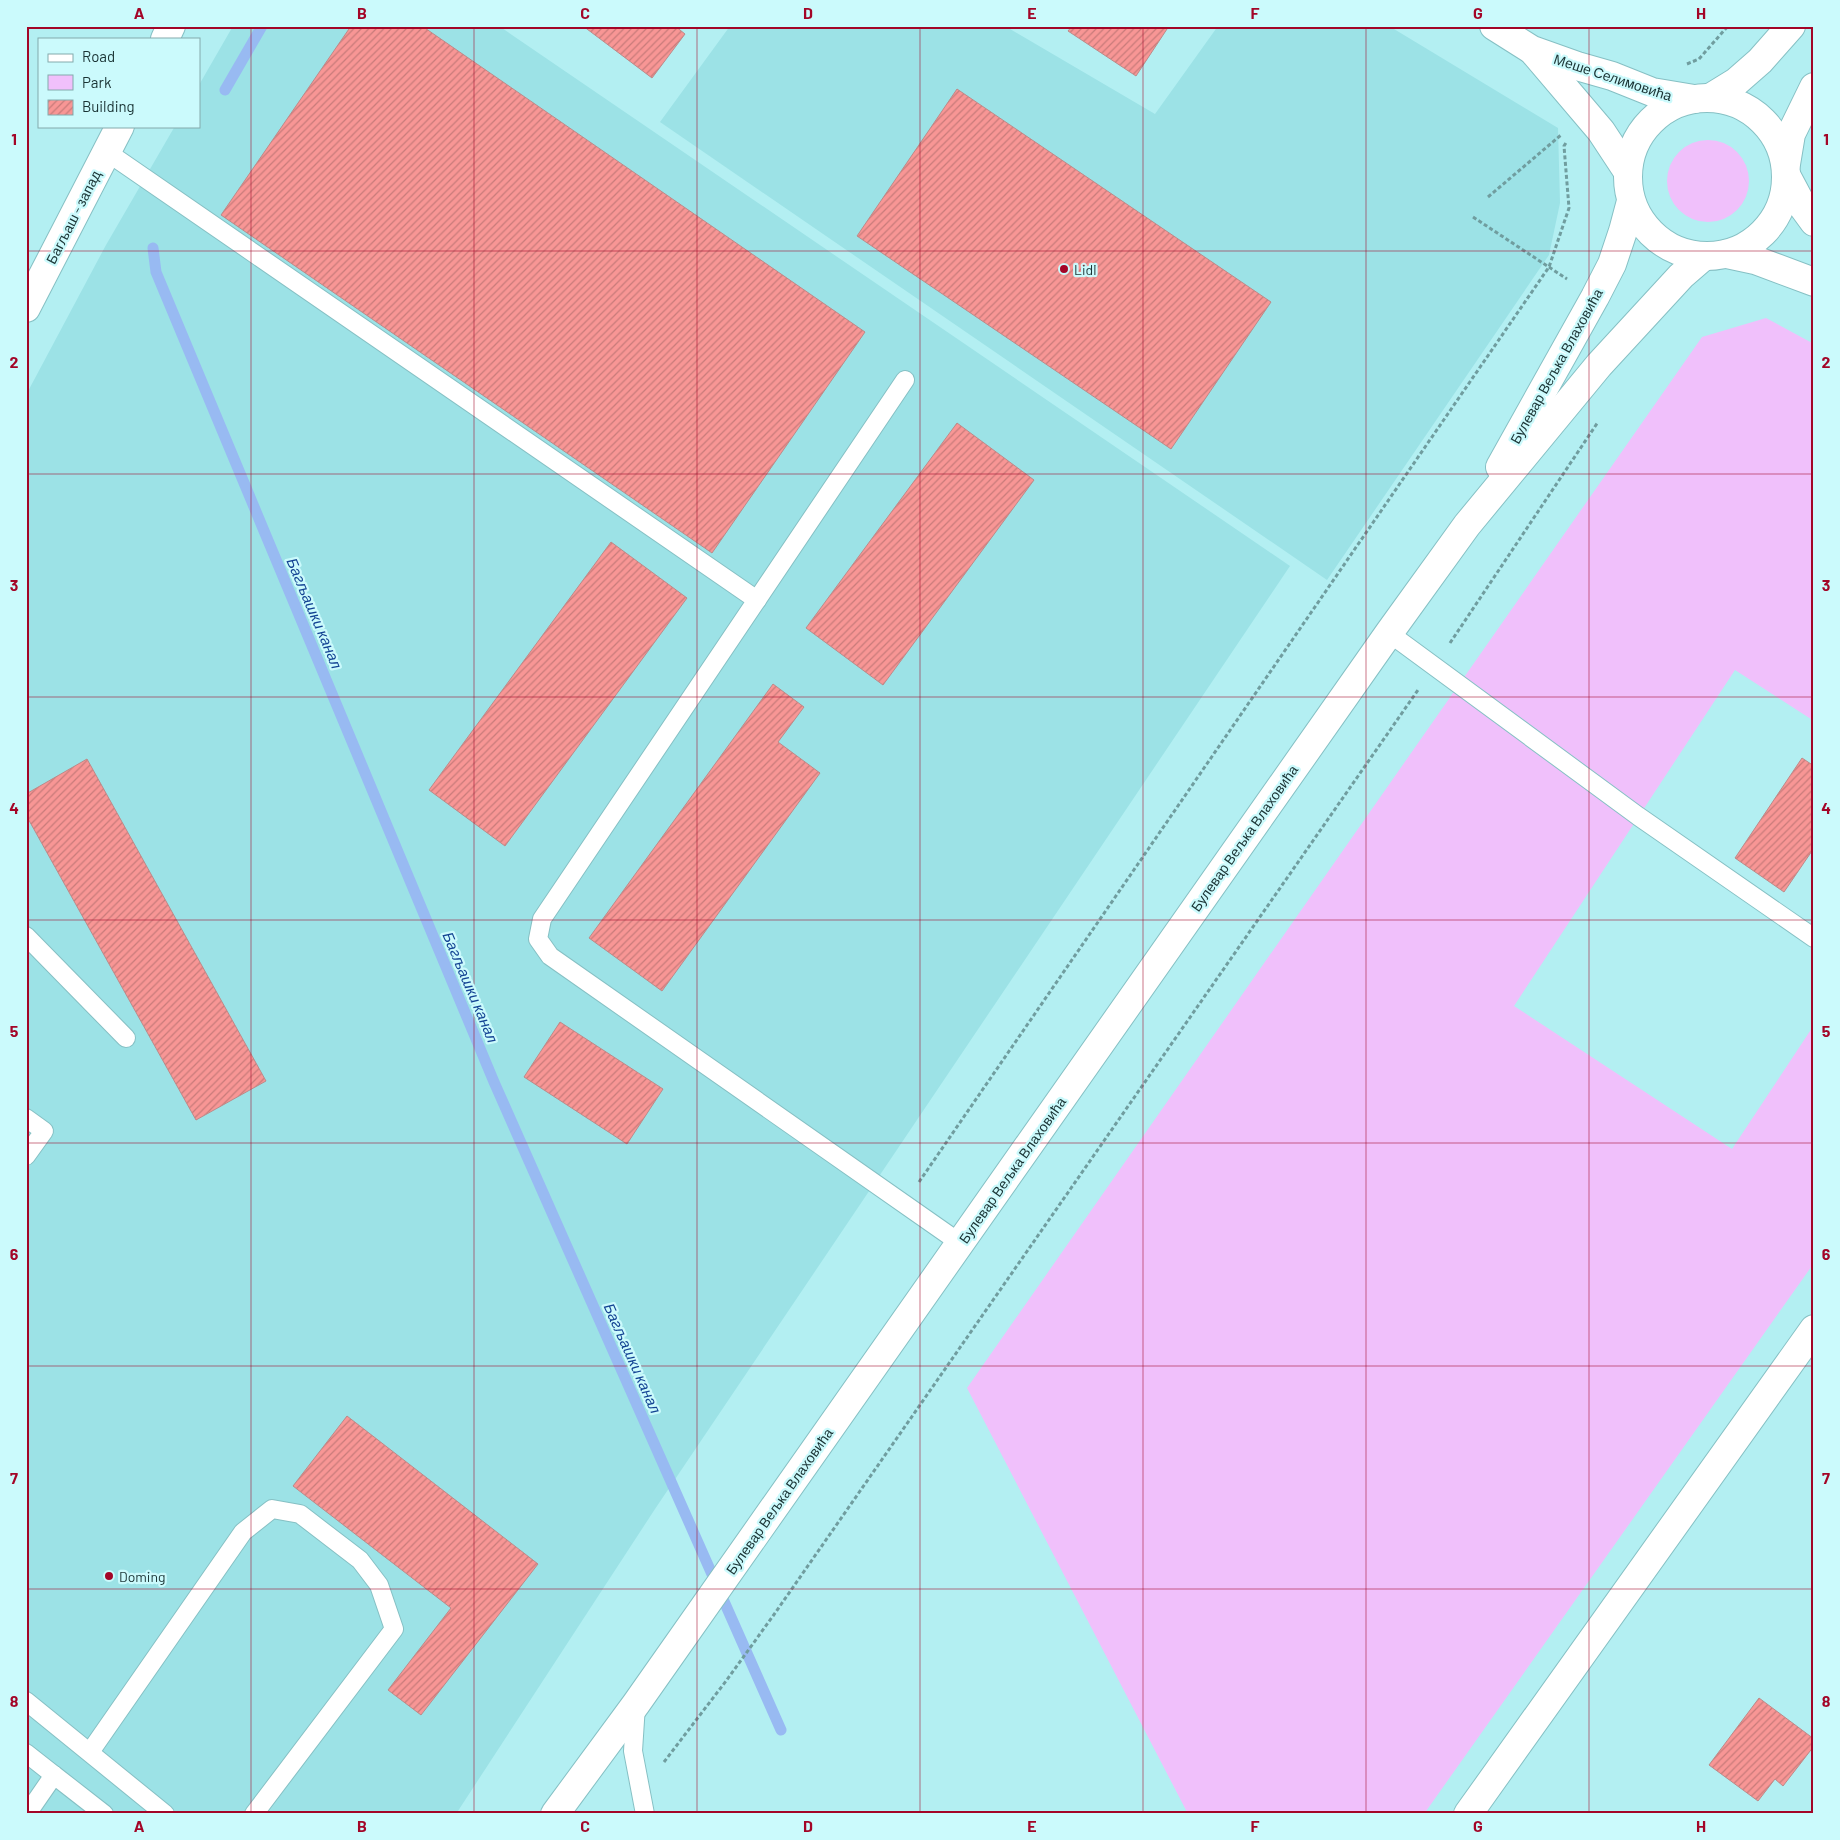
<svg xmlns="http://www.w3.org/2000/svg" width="1840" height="1840" font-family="Barlow,sans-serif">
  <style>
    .built { fill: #9ce2e6 }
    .green { fill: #f0c0fb }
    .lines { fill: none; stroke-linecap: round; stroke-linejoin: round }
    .stream { stroke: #98baf2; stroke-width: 11 }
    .building { fill: url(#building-hatch); stroke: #bc8a89 }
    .service-casing { stroke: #86c0c4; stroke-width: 20 }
    .minor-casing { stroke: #86c0c4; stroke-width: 30 }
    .tertiary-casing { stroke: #86c0c4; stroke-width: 30 }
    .secondary-casing { stroke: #86c0c4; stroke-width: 30 }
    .path { stroke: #709d9f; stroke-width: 3; stroke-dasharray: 4 2.5; stroke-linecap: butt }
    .service { stroke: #fff; stroke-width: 18 }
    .minor { stroke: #fff; stroke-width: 28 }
    .tertiary { stroke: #fff; stroke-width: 28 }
    .secondary { stroke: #fff; stroke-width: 28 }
    .grid { fill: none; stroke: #a30527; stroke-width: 1; stroke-opacity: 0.55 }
    .poi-dot { fill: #a30527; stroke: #cbfafc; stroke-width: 2 }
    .labels { text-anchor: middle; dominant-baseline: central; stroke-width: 4.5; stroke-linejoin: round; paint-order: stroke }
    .street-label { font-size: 14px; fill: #1a3334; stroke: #cbfafc }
    .poi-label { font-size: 14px; fill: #1a3334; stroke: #cbfafc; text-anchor: start }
    .water-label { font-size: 15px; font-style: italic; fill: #134393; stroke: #cbfafc }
    .neatline { fill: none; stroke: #a30527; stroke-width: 2 }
    .grid-label { font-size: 16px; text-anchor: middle; font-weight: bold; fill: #a30527 }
  </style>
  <defs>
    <pattern id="building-hatch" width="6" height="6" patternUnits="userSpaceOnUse" patternTransform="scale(1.25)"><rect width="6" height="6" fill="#f89695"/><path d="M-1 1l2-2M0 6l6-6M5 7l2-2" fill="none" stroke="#c87b7a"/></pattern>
  </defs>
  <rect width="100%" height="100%" fill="#b3eff2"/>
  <g class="built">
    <path d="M 233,26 L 499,26 L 1290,566 L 655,1509 L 456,1814 L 26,1814 L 26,395 L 106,245 L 175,126 L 199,126 L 199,85 Z"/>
    <path d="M 730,26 L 1005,26 L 1155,114 L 1218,26 L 1389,26 L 1558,128 L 1560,203 L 1549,255 L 1327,580 L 660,122 Z"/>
  </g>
  <g class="green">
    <circle cx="1708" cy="181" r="41"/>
    <path d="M 1766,318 L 1814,344 L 1814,721 L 1735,670 L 1514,1006 L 1732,1149 L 1814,1025 L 1814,1263 L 1424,1814 L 1188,1814 L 967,1388 L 1702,337 Z"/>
  </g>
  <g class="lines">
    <g class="stream">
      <path d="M 225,90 L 262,26"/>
      <path d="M 153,248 L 156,272 L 494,1082 L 781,1730"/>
    </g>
  </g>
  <g class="building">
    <path d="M 351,26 L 422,26 L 865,332 L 712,553 L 221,215 Z"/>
    <path d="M 583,26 L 675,26 L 685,34 L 652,78 Z"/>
    <path d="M 1072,26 L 1169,26 L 1136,76 L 1068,31 Z"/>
    <path d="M 957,89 L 1271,302 L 1171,449 L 857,236 Z"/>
    <path d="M 957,423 L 1034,480 L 883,685 L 806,628 Z"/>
    <path d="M 611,542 L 687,598 L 505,846 L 429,790 Z"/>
    <path d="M 773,684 L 804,707 L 778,742 L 820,773 L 662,991 L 589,938 Z"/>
    <path d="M 1802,758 L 1814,766 L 1814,848 L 1784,892 L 1735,858 Z"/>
    <path d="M 87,759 L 266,1081 L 196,1120 L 26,815 L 26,794 Z"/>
    <path d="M 560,1022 L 663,1089 L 627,1144 L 524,1077 Z"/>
    <path d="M 347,1416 L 538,1564 L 421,1715 L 388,1690 L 451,1608 L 293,1486 Z"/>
    <path d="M 1759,1698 L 1814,1739 L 1814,1746 L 1783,1786 L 1775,1779 L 1758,1801 L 1709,1765 Z"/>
  </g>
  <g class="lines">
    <defs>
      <g id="service">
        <path d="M 107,152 L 757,600"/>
        <path d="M 905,380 L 542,919 L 538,939 L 550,956 L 960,1243"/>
        <path d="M 1389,633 L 1638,816 L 1814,938"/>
        <path d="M 26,936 L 126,1038"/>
        <path d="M 26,1118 L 44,1131 L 26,1156"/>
        <path d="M 26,1701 L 165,1814"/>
        <path d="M 636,1705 L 633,1751 L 645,1814"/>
        <path d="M 90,1752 L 243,1532 L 272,1509 L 300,1514 L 360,1560 L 379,1585 L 394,1629 L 254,1814"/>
        <path d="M 26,1753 L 54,1775"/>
        <path d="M 27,1814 L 54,1775 L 104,1814"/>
      </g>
      <g id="minor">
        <path d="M 1494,26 L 1532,50 L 1577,66 L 1612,76 L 1652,92 L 1694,99"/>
        <path d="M 1533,51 L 1601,131 L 1628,172"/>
        <path d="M 1786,175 L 1803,207 L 1814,222"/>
        <path d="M 1727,254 L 1755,260 L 1814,282"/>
        <path d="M 1468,1814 L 1814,1329"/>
      </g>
      <g id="tertiary">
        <path d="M 165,39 L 171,26"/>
        <path d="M 26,308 L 120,126"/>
      </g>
      <g id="secondary">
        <path d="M 1710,98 L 1736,82 L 1760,61 L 1791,26"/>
        <circle cx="1707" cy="177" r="79"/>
        <path d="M 1786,164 L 1791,134 L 1814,87"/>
        <path d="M 1500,467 L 1595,297 L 1612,264 L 1623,231 L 1631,201"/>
        <path d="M 555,1814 L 636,1704 L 1389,633 L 1467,525 L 1599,365 L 1681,276 L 1703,257"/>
      </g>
    </defs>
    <use href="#service" class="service-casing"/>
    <use href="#minor" class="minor-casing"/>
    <use href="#tertiary" class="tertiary-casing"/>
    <use href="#secondary" class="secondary-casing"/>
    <g class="path">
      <path d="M 1687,64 L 1699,59 L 1728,26"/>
      <path d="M 1488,197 L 1561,135"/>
      <path d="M 1473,217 L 1567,279"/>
      <path d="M 1450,643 L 1598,422"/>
      <path d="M 919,1182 L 1549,267 L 1569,208 L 1564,146 L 1567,141"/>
      <path d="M 664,1762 L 726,1681 L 773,1616 L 1418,690"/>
    </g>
    <use href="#service" class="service"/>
    <use href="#minor" class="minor"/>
    <use href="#tertiary" class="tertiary"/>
    <use href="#secondary" class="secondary"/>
  </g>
  <path class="grid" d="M 251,26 L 251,1814M 474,26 L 474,1814M 697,26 L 697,1814M 920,26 L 920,1814M 1143,26 L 1143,1814M 1366,26 L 1366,1814M 1589,26 L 1589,1814M 26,251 L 1814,251M 26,474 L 1814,474M 26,697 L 1814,697M 26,920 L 1814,920M 26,1143 L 1814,1143M 26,1366 L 1814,1366M 26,1589 L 1814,1589"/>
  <g class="poi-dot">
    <circle cx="1064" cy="269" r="5"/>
    <circle cx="109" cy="1576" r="5"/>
  </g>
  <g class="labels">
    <g class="street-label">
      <text transform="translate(1613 77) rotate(18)">Меше Селимовића</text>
      <text transform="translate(73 217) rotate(-63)">Багљаш - запад</text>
      <text transform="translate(1556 366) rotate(-61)">Булевар Вељка Влаховића</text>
      <text transform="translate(1244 838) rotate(-55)">Булевар Вељка Влаховића</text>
      <text transform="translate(1012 1170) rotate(-55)">Булевар Вељка Влаховића</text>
      <text transform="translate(779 1501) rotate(-55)">Булевар Вељка Влаховића</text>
    </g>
    <g class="poi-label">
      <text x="1074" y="269">Lidl</text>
      <text x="119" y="1576">Doming</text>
    </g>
    <g class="water-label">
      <text transform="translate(315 613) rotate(67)">Багљашки канал</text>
      <text transform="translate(471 987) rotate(67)">Багљашки канал</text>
      <text transform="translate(633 1358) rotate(66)">Багљашки канал</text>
    </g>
  </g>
  <rect width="1840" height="1840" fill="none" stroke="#cbfafc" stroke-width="55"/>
  <rect x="38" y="38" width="162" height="90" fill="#cbfafc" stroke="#84aaac"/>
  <rect x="48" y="54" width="25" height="8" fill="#ffffff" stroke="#84aaac"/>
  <text x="82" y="62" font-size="15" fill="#1a3334">Road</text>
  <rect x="48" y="75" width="25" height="15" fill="#f0c0fb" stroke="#84aaac"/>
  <text x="82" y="88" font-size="15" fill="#1a3334">Park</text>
  <rect x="48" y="100" width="25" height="15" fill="url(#building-hatch)" stroke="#84aaac"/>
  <text x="82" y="112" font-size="15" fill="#1a3334">Building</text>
  <rect x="28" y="28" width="1784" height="1784" class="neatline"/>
  <g class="grid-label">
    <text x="139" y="19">A</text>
    <text x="362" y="19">B</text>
    <text x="585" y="19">C</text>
    <text x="808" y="19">D</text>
    <text x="1032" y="19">E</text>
    <text x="1255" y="19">F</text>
    <text x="1478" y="19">G</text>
    <text x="1701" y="19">H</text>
    <text x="14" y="145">1</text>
    <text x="1826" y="145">1</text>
    <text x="14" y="368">2</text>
    <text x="1826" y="368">2</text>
    <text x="14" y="591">3</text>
    <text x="1826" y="591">3</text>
    <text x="14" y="814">4</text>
    <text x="1826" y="814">4</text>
    <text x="14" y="1037">5</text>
    <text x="1826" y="1037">5</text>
    <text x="14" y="1260">6</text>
    <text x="1826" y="1260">6</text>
    <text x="14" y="1484">7</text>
    <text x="1826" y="1484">7</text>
    <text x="14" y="1707">8</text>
    <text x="1826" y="1707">8</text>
    <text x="139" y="1832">A</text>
    <text x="362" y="1832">B</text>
    <text x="585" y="1832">C</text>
    <text x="808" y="1832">D</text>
    <text x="1032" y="1832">E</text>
    <text x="1255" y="1832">F</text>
    <text x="1478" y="1832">G</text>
    <text x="1701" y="1832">H</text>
  </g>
</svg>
